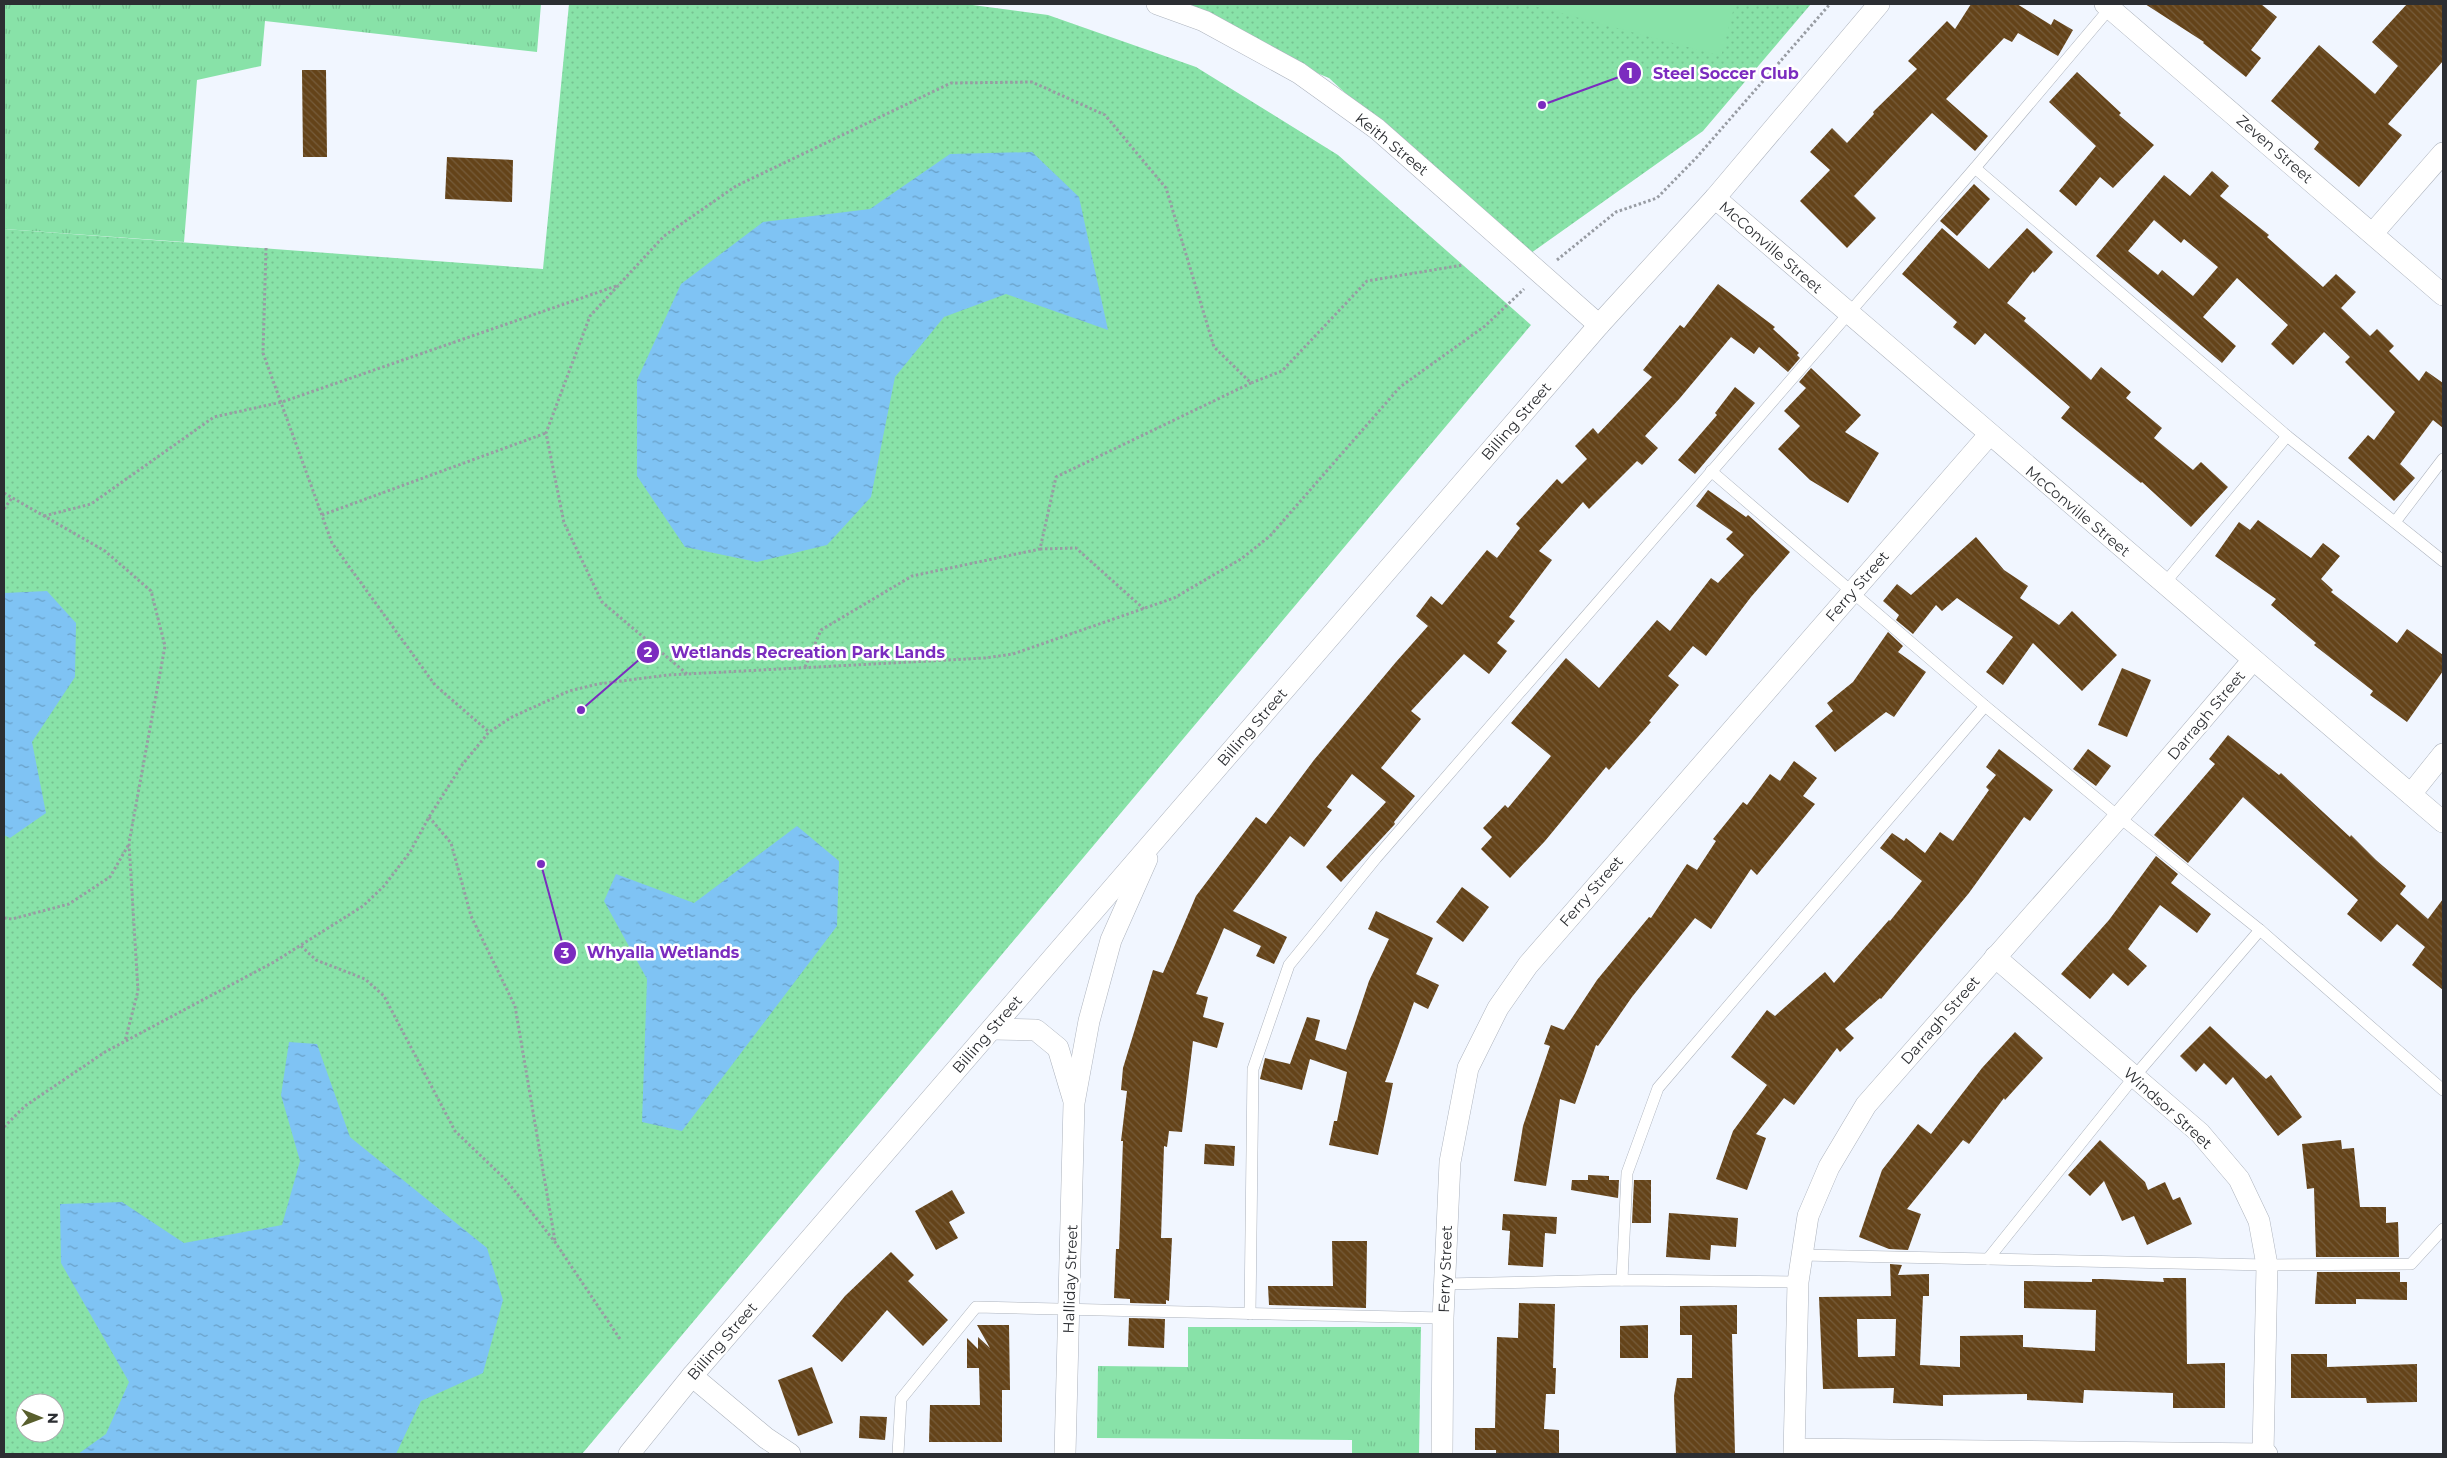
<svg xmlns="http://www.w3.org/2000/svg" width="2447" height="1458" font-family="Montserrat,sans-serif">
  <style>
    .grass { fill: url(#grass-tufts) }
    .park { fill: url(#park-dots); fill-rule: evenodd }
    .garden { fill: #88e2a8 }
    .water { fill: url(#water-ripples) }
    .building { fill: url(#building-back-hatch); fill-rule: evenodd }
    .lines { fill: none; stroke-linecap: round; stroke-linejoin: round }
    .lane-casing { stroke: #adb3bd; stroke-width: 12 }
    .street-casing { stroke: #adb3bd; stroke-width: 22 }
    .path { stroke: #989ca3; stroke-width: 3; stroke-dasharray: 2.5 2.5; stroke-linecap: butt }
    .lane { stroke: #fff; stroke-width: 11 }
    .street { stroke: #fff; stroke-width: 21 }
    .labels { text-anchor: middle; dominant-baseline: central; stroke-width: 5; stroke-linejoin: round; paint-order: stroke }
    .street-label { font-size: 15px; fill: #2c2e32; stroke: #fff }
    .leader { fill: none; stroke: #7b2cbf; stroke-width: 2 }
    .callout-dot { fill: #7b2cbf; stroke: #fff; stroke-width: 2 }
    .mark-label { font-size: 15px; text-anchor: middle; font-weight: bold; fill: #fff }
    .callout-label { font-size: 16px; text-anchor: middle; font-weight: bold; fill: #7b2cbf; stroke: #fff; stroke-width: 5; stroke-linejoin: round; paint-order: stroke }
  </style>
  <defs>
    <pattern id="grass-tufts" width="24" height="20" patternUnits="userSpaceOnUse" patternTransform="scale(1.25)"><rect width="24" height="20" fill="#88e2a8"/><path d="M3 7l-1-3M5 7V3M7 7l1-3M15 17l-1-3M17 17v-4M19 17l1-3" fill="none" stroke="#76c291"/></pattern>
    <pattern id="park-dots" width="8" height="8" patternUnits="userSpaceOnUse" patternTransform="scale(1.25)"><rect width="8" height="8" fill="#88e2a8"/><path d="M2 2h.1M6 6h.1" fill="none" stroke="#76c291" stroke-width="1.8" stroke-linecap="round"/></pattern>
    <pattern id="water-ripples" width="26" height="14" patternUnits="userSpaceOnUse" patternTransform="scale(1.25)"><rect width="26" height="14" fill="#7fc3f4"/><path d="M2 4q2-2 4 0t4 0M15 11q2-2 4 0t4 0" fill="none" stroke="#689fc6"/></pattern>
    <pattern id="building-back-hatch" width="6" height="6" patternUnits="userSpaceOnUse" patternTransform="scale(1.25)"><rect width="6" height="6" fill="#644319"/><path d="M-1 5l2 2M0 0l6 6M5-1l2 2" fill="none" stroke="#765c3b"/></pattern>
  </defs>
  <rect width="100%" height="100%" fill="#f1f6ff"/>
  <g class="grass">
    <path d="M 4,4 L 541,4 L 537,52 L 265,21 L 261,66 L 197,80 L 184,242 L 4,229 Z"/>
    <path d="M 1188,1327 L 1421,1327 L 1419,1454 L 1352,1454 L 1352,1440 L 1097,1438 L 1098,1366 L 1188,1367 Z"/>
  </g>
  <g class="park">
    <path d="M 569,4 L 965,4 L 1048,15 L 1196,67 L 1338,155 L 1531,325 L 582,1454 L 4,1454 L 4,229 L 543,269 ZM 25,1403 L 55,1403 L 55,1433 L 25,1433 Z"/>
    <path d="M 1148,4 L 1811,4 L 1703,131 L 1524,258 L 1329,78 Z"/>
  </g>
  <path class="garden" d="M 1527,4 L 1735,4 L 1721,56 Z"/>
  <g class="water">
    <path d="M 1032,152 L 1079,197 L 1108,330 L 1006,294 L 944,317 L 895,377 L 871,497 L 827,545 L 757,562 L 685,547 L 637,476 L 637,380 L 681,284 L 763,222 L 870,209 L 950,154 Z"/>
    <path d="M 47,591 L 76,623 L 75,677 L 32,742 L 46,813 L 10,838 L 4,835 L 4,593 Z"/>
    <path d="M 797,826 L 839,861 L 837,926 L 682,1131 L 642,1122 L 647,979 L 604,901 L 616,874 L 694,903 Z"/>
    <path d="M 289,1042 L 317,1044 L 350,1137 L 487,1248 L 503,1300 L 483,1373 L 421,1401 L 396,1454 L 78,1454 L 106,1434 L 129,1382 L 61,1263 L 60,1204 L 122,1202 L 184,1243 L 282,1225 L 300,1161 L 281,1095 Z"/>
  </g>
  <g class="building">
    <path d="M 1971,4 L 2017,4 L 2051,25 L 2054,19 L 2073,30 L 2058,56 L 2018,33 L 2012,42 L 2004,38 L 1946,99 L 1988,136 L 1975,151 L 1932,113 L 1854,196 L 1876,218 L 1847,248 L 1800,201 L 1830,170 L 1810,152 L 1832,128 L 1847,143 L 1874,114 L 1873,112 L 1917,69 L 1908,61 L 1947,21 L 1955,29 Z"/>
    <path d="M 2145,4 L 2261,4 L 2277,17 L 2251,50 L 2261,58 L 2246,77 L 2203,43 L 2204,42 Z"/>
    <path d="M 2407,4 L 2443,4 L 2443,61 L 2388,124 L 2402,135 L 2359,187 L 2314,149 L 2319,142 L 2271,101 L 2319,45 L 2375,94 L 2398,66 L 2372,42 Z"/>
    <path d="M 302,70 L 326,70 L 327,157 L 303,157 Z"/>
    <path d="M 2077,72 L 2121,113 L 2119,115 L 2154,145 L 2113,188 L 2100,177 L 2076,206 L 2059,191 L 2096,146 L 2049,102 Z"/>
    <path d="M 447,157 L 513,160 L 512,202 L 445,199 Z"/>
    <path d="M 2212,171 L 2229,186 L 2220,196 L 2269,235 L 2267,237 L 2323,287 L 2336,274 L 2356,292 L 2341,308 L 2370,336 L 2377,329 L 2394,346 L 2389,351 L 2419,381 L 2426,371 L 2443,383 L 2443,428 L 2433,420 L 2400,464 L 2415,478 L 2394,501 L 2348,458 L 2368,435 L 2374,440 L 2395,412 L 2345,362 L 2350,357 L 2324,332 L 2293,365 L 2271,344 L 2288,325 L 2237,278 L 2203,317 L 2236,346 L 2222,363 L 2096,256 L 2164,175 L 2190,196 ZM 2154,220 L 2181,243 L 2184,239 L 2218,267 L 2193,296 L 2162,270 L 2158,275 L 2128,251 Z"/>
    <path d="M 1974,184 L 1990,199 L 1957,236 L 1940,221 Z"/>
    <path d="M 1942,228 L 1989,269 L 2027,228 L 2053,252 L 2034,273 L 2033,271 L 2007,303 L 2026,318 L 2024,321 L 2091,380 L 2101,367 L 2131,392 L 2126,398 L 2162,428 L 2154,438 L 2193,470 L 2201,462 L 2228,487 L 2191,527 L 2142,482 L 2141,483 L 2061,418 L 2070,407 L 1985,333 L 1975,345 L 1953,327 L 1957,322 L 1902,274 Z"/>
    <path d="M 1718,284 L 1775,327 L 1773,329 L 1799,353 L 1797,355 L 1800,358 L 1788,372 L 1759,347 L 1754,354 L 1731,337 L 1680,398 L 1645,436 L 1658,448 L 1642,465 L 1637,461 L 1589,509 L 1583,502 L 1539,551 L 1552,560 L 1509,617 L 1515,621 L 1497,643 L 1507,651 L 1489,674 L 1464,654 L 1411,711 L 1421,719 L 1381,768 L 1415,796 L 1394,822 L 1395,824 L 1341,882 L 1326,867 L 1386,802 L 1352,774 L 1327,807 L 1332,810 L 1304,847 L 1290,836 L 1233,911 L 1287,937 L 1274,964 L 1256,956 L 1261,946 L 1224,928 L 1196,994 L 1208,997 L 1203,1017 L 1224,1023 L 1217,1048 L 1193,1041 L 1182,1132 L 1169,1131 L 1167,1147 L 1164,1146 L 1161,1238 L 1172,1238 L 1169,1301 L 1166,1300 L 1166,1304 L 1130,1303 L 1130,1299 L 1114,1298 L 1116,1249 L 1119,1249 L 1123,1141 L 1121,1141 L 1127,1091 L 1121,1090 L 1123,1068 L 1153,970 L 1163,973 L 1196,896 L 1256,817 L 1266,824 L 1314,760 L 1396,662 L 1428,626 L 1416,616 L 1431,596 L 1442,605 L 1487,550 L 1497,558 L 1520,528 L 1516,524 L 1557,479 L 1562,484 L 1587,459 L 1575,446 L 1593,428 L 1598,434 L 1652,377 L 1643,370 L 1680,325 L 1684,328 Z"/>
    <path d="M 1811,368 L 1861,415 L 1845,432 L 1879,453 L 1848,503 L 1810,480 L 1778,449 L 1800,426 L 1784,411 L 1806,388 L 1799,382 Z"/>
    <path d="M 1735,387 L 1755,403 L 1695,474 L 1678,460 L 1717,415 L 1715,413 Z"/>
    <path d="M 1708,490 L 1746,517 L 1748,515 L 1790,552 L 1751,597 L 1706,656 L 1693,646 L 1668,676 L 1679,685 L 1649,721 L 1651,722 L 1609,770 L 1606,767 L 1545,841 L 1510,878 L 1481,849 L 1492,837 L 1483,828 L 1505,805 L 1508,808 L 1551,756 L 1511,723 L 1566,658 L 1599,688 L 1657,620 L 1670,631 L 1711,578 L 1718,583 L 1744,555 L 1726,539 L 1733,532 L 1696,506 Z"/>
    <path d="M 2258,520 L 2311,558 L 2323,543 L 2340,556 L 2321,579 L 2333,590 L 2331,592 L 2397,643 L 2407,629 L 2443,655 L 2443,671 L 2407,722 L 2370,695 L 2373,691 L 2314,645 L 2316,643 L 2271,605 L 2276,599 L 2215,556 L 2239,522 L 2250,530 Z"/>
    <path d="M 1976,537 L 2004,570 L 2028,586 L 2020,598 L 2059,625 L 2072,611 L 2117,655 L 2082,691 L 2033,643 L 2003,685 L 1986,672 L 2013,637 L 1957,598 L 1942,611 L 1936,605 L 1913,634 L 1896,620 L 1899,615 L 1883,601 L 1897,584 L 1911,595 Z"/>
    <path d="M 1888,632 L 1903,646 L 1898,652 L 1926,672 L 1894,717 L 1886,712 L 1835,752 L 1815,726 L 1833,711 L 1827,703 L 1853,682 Z"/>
    <path d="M 2122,668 L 2151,680 L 2127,737 L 2098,725 Z"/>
    <path d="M 2228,735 L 2279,775 L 2281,773 L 2350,837 L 2351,835 L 2376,860 L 2406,886 L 2400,894 L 2428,919 L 2443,899 L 2443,990 L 2412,965 L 2425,947 L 2397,924 L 2381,942 L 2347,914 L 2358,900 L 2243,797 L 2188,863 L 2154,835 L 2215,764 L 2209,759 Z"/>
    <path d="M 1999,749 L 2053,790 L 2030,821 L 2024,817 L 1969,893 L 1881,999 L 1880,998 L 1845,1029 L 1854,1038 L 1840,1052 L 1837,1048 L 1794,1105 L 1784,1098 L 1756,1134 L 1766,1138 L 1747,1190 L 1716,1179 L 1733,1131 L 1767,1085 L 1731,1057 L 1767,1010 L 1775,1016 L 1825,972 L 1834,983 L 1889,920 L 1890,921 L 1922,881 L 1880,848 L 1892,833 L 1904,841 L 1906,838 L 1925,853 L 1940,832 L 1953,841 L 1989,790 L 1986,787 L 1996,775 L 1986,767 Z"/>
    <path d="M 2088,749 L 2111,766 L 2096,786 L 2073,769 Z"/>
    <path d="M 1794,761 L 1817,778 L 1803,796 L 1815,804 L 1757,875 L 1751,869 L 1711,929 L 1695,918 L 1632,997 L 1598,1046 L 1596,1045 L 1575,1104 L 1560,1099 L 1546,1186 L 1514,1181 L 1523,1126 L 1550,1046 L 1544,1044 L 1551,1025 L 1564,1030 L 1597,980 L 1649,917 L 1651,918 L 1687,864 L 1697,870 L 1716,841 L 1713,839 L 1743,802 L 1747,805 L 1770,774 L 1780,781 Z"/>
    <path d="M 2156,856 L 2178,874 L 2171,883 L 2211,914 L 2197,933 L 2160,905 L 2128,949 L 2147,966 L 2128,986 L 2113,973 L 2090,999 L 2061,974 L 2109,920 Z"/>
    <path d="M 1462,887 L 1489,907 L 1463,942 L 1436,922 Z"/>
    <path d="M 1376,911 L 1433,938 L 1416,974 L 1439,985 L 1428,1009 L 1414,1002 L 1385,1082 L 1393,1083 L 1378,1155 L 1329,1145 L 1334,1121 L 1337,1121 L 1347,1072 L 1310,1059 L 1302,1090 L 1260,1079 L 1265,1058 L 1290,1064 L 1307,1017 L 1320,1020 L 1315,1040 L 1346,1050 L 1369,981 L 1389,939 L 1368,929 Z"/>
    <path d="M 2210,1026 L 2266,1079 L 2271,1075 L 2302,1117 L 2278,1136 L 2233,1077 L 2226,1085 L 2204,1063 L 2196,1072 L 2180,1056 Z"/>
    <path d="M 2015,1032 L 2043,1058 L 2005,1100 L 2004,1098 L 1969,1144 L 1963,1140 L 1907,1209 L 1921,1214 L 1908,1250 L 1889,1249 L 1859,1237 L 1882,1170 L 1918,1124 L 1931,1134 L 1982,1068 Z"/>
    <path d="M 2100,1140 L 2145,1182 L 2148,1190 L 2165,1182 L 2173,1200 L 2180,1197 L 2192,1224 L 2147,1245 L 2134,1216 L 2122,1221 L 2104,1181 L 2090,1196 L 2068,1175 Z"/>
    <path d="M 2341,1140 L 2342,1149 L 2354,1148 L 2360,1207 L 2386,1207 L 2386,1223 L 2398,1222 L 2399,1257 L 2316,1257 L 2314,1188 L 2307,1189 L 2302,1144 Z"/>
    <path d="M 1205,1144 L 1235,1146 L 1234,1166 L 1204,1164 Z"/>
    <path d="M 1588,1175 L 1609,1176 L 1609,1180 L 1619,1180 L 1618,1198 L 1571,1190 L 1572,1180 L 1588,1180 Z"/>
    <path d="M 1634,1180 L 1651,1180 L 1651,1223 L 1632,1223 Z"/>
    <path d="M 952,1190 L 965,1213 L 949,1222 L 958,1238 L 936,1250 L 915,1211 Z"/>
    <path d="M 1669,1213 L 1738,1218 L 1736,1247 L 1711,1245 L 1710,1260 L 1666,1257 Z"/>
    <path d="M 1503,1214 L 1557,1217 L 1556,1234 L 1545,1233 L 1543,1267 L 1508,1265 L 1510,1231 L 1502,1230 Z"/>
    <path d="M 1332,1241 L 1367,1241 L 1366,1308 L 1269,1305 L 1268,1286 L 1333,1286 Z"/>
    <path d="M 891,1252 L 914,1275 L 908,1281 L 948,1320 L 923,1346 L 887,1310 L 842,1362 L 812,1336 L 845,1296 Z"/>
    <path d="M 1890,1264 L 1902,1265 L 1898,1275 L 1929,1274 L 1929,1296 L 1923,1296 L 1920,1365 L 1960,1367 L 1960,1336 L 2023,1335 L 2023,1347 L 2095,1351 L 2096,1310 L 2024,1308 L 2024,1281 L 2092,1282 L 2092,1279 L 2103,1279 L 2164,1282 L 2163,1278 L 2186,1278 L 2187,1364 L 2225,1363 L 2225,1408 L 2173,1408 L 2173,1393 L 2084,1390 L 2083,1403 L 2027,1400 L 2027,1394 L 1943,1395 L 1943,1406 L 1893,1403 L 1894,1388 L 1823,1389 L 1819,1297 L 1891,1296 ZM 1857,1319 L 1896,1319 L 1895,1356 L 1858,1357 Z"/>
    <path d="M 2317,1272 L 2400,1272 L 2400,1282 L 2407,1282 L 2407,1300 L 2356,1299 L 2356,1304 L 2315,1304 Z"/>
    <path d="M 1519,1303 L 1555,1304 L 1553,1368 L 1556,1368 L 1555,1394 L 1546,1394 L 1544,1429 L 1559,1430 L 1559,1454 L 1496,1454 L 1496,1450 L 1475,1450 L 1475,1428 L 1495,1428 L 1497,1337 L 1518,1338 Z"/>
    <path d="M 1737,1305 L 1737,1334 L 1732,1334 L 1735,1454 L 1676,1454 L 1674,1396 L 1677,1378 L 1692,1378 L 1692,1335 L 1680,1335 L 1680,1306 Z"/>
    <path d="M 1129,1318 L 1165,1319 L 1164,1348 L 1128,1346 Z"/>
    <path d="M 977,1325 L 1009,1325 L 1010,1390 L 1002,1390 L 1002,1442 L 929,1442 L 930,1405 L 980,1405 L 979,1368 L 967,1368 L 967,1338 L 978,1349 L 978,1337 L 990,1348 Z"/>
    <path d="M 1648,1325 L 1648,1358 L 1620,1358 L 1620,1326 Z"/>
    <path d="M 2291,1354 L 2327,1354 L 2327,1367 L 2417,1364 L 2417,1402 L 2367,1403 L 2366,1398 L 2291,1398 Z"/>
    <path d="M 812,1367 L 833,1423 L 798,1436 L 778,1380 Z"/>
    <path d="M 860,1416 L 887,1417 L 885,1440 L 859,1438 Z"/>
  </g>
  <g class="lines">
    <defs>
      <g id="lane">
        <path d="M 1975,168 L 2287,436 L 2443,561"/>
        <path d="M 1711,471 L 1985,706 L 2119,817 L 2260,930 L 2443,1090"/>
        <path d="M 2395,522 L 2443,459"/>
        <path d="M 2164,584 L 2287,436"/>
        <path d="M 1802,1255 L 2267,1265 L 2411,1264 L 2443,1229"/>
        <path d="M 1988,1259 L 2134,1077 L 2260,930"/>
        <path d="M 1622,1280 L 1627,1173 L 1658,1088 L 1985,706"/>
        <path d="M 1445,1284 L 1622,1280 L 1798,1282"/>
        <path d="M 1250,1314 L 1253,1069 L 1289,965 L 1376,858 L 1975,168 L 2110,8"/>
        <path d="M 898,1454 L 901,1399 L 976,1307 L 1443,1318"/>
      </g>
      <g id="street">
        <path d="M 1157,4 L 1204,21 L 1299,73 L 1377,129 L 1599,325"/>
        <path d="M 2105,4 L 2443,295"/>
        <path d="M 1715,198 L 2443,822"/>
        <path d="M 2373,233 L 2443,153"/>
        <path d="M 2411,794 L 2443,754"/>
        <path d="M 1995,957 L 2200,1133 L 2239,1179 L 2259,1221 L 2267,1265 L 2263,1454"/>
        <path d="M 992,1029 L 1036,1030 L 1058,1048 L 1073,1098"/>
        <path d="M 692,1376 L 766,1438 L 790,1454"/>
        <path d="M 1795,1449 L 2267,1454"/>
        <path d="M 629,1454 L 692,1376 L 1599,325 L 1715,198 L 1879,4"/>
        <path d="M 1065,1454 L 1074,1103 L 1089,1021 L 1111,940 L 1147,859"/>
        <path d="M 1442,1454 L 1443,1318 L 1450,1162 L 1468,1068 L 1498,1008 L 1528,965 L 1989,435"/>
        <path d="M 1794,1454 L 1798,1282 L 1808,1216 L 1829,1167 L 1866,1105 L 2119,817 L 2253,660"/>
      </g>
    </defs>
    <use href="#lane" class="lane-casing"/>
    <use href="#street" class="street-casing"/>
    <g class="path">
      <path d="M 266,248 L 263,353 L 332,543 L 435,685 L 489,732"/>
      <path d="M 1557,260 L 1616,212 L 1657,198 L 1697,157 L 1830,4"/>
      <path d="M 4,493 L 105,551 L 151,591 L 165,646 L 129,843 L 138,991 L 125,1041"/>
      <path d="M 4,509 L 12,498"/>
      <path d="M 322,515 L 546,433"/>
      <path d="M 44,516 L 91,504 L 214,417 L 282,402 L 619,285"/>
      <path d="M 1040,549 L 1076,548 L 1144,609"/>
      <path d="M 805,667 L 821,630 L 912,576 L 1040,549 L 1056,477 L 1251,383"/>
      <path d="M 687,674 L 602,602 L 564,523 L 546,433 L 590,316 L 664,236 L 736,186 L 951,83 L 1032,82 L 1105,115 L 1166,188 L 1214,347 L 1251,383 L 1282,371 L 1367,281 L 1463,265"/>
      <path d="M 429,817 L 451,843 L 471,916 L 515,1006 L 555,1241"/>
      <path d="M 4,918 L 12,919 L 69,904 L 110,877 L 129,844"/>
      <path d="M 301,946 L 316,960 L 365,979 L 384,996 L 455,1131 L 506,1180 L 555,1242 L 620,1339"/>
      <path d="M 4,1127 L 25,1106 L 105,1052 L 274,962 L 363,906 L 384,886 L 410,852 L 429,817 L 462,765 L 489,732 L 512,717 L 569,691 L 598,684 L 668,675 L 985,658 L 1013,654 L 1174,598 L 1241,559 L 1270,536 L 1400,387 L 1485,326 L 1524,289"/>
    </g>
    <use href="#lane" class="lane"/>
    <use href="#street" class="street"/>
  </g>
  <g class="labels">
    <g class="street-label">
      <text transform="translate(1392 144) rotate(39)">Keith Street</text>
      <text transform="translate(2275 149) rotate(41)">Zeven Street</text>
      <text transform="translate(1771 247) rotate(41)">McConville Street</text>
      <text transform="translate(1516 421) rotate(-49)">Billing Street</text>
      <text transform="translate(2078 511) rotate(40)">McConville Street</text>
      <text transform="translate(1857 586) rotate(-49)">Ferry Street</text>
      <text transform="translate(2206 715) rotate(-50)">Darragh Street</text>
      <text transform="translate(1252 727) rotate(-49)">Billing Street</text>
      <text transform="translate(1591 891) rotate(-49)">Ferry Street</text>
      <text transform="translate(1940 1020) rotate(-49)">Darragh Street</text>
      <text transform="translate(987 1034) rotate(-49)">Billing Street</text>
      <text transform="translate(2168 1108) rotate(42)">Windsor Street</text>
      <text transform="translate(1445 1269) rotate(-88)">Ferry Street</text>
      <text transform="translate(1070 1279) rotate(-88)">Halliday Street</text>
      <text transform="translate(722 1341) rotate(-49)">Billing Street</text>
    </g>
  </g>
  <path class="leader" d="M1542 105L1630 73M581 710L648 652M541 864L565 953"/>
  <g class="callout-dot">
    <circle cx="1542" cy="105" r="5"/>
    <circle cx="581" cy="710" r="5"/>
    <circle cx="541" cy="864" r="5"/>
    <circle cx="1630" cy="73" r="12"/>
    <circle cx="648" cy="652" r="12"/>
    <circle cx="565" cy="953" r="12"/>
  </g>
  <g class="mark-label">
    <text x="1630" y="78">1</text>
    <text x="648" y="657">2</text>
    <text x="565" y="958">3</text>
  </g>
  <g class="callout-label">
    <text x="1726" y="79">Steel Soccer Club</text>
    <text x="808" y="658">Wetlands Recreation Park Lands</text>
    <text x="663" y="958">Whyalla Wetlands</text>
  </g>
  <rect width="2447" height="1458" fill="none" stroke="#2c2e32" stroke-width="10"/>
  <g transform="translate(40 1418) rotate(91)"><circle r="24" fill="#ffffff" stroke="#ababad"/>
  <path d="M0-4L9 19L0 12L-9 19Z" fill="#595f2d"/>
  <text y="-8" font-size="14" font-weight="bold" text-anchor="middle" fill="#2c2e32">N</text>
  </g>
</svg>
